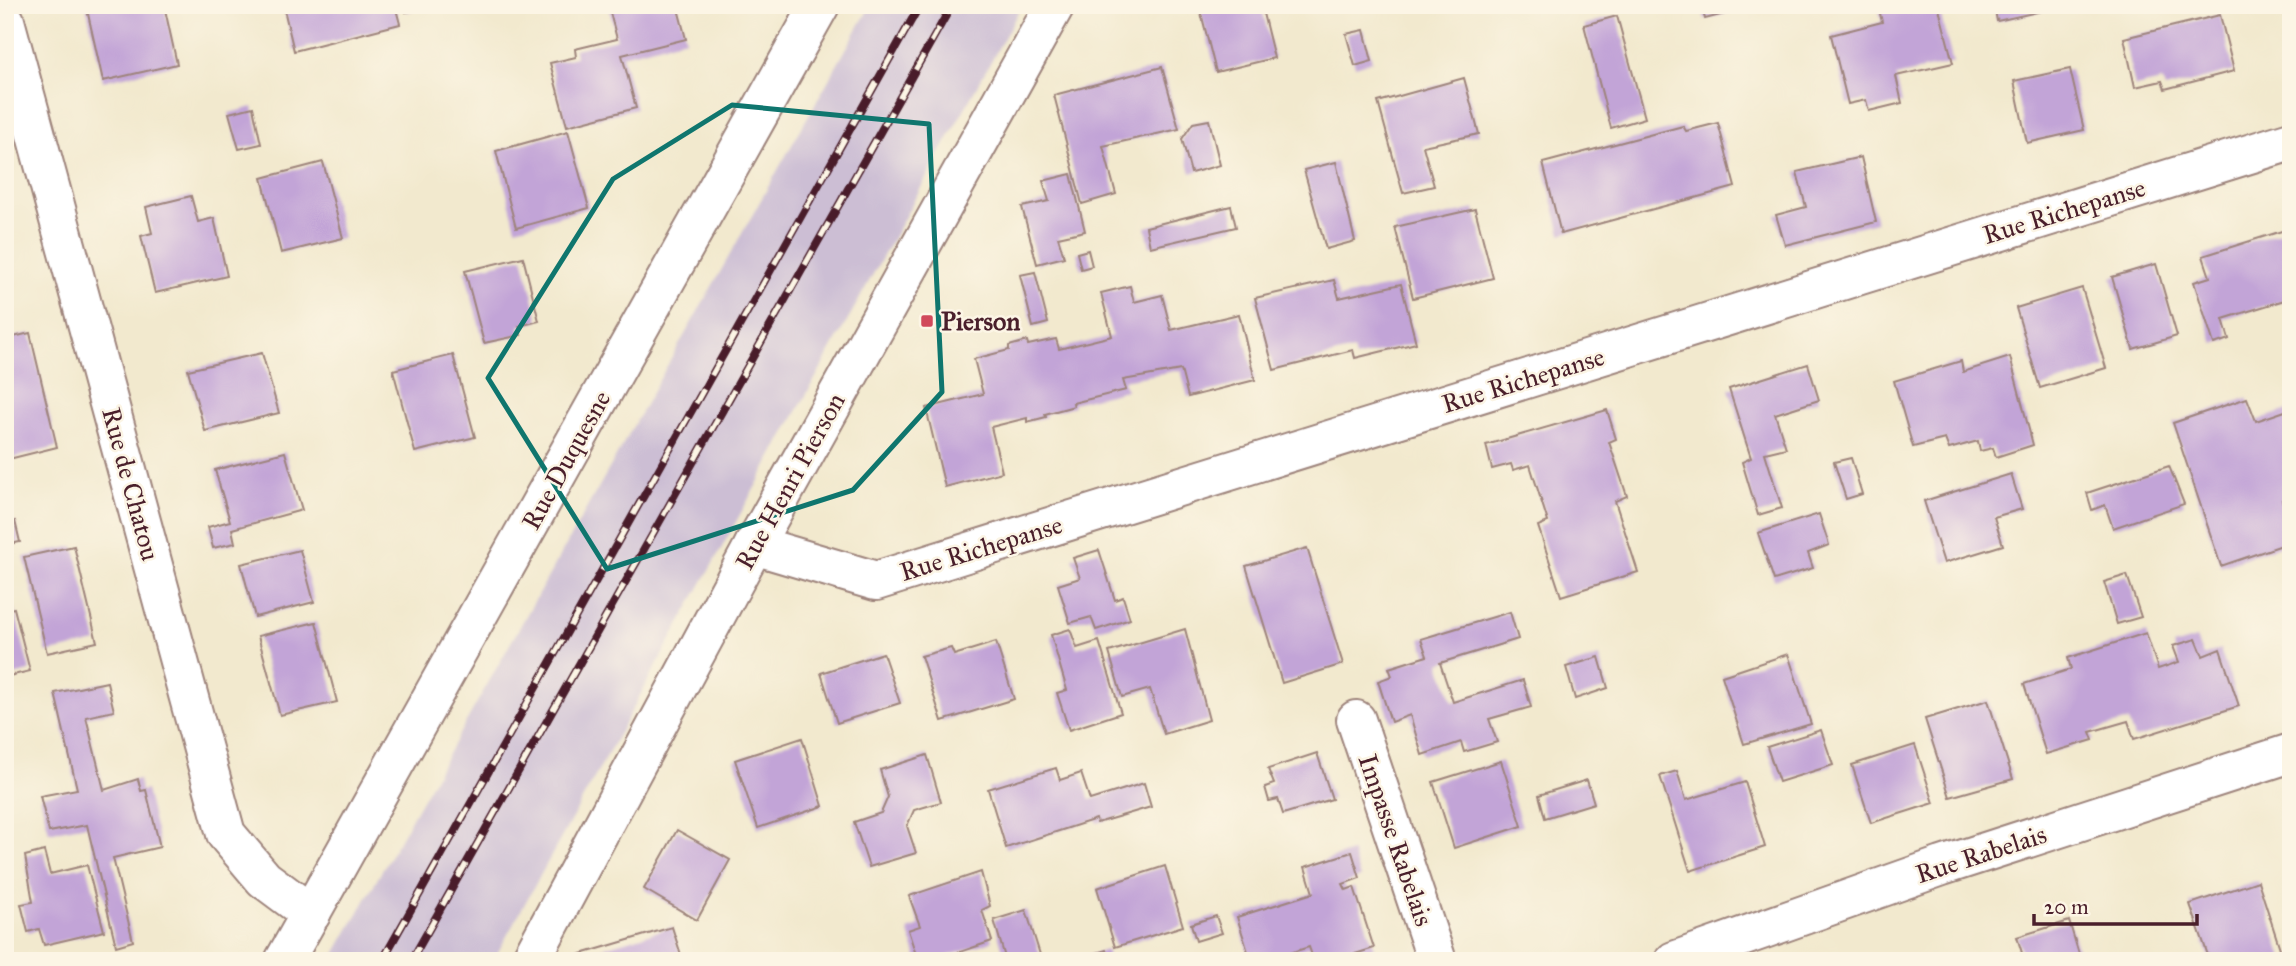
<svg xmlns="http://www.w3.org/2000/svg" width="2296" height="966" font-family="'IM FELL Great Primer',serif">
  <style>
    .industrial { fill: #ccbed4 }
    .building { fill: #c2a4d7 }
    .lines { fill: none; stroke-linecap: round; stroke-linejoin: round }
    .street-casing { stroke: #9e847c; stroke-width: 42 }
    .street { stroke: #fff; stroke-width: 38 }
    .rail-casing { stroke: #4a1f2b; stroke-width: 8 }
    .rail { stroke: #fcf5e5; stroke-width: 5; stroke-dasharray: 16; stroke-linecap: butt }
    .marked { fill: none; stroke: #0f766e; stroke-width: 5; stroke-linejoin: round }
    .poi-dot { fill: #d1495b; stroke: #fcf5e5; stroke-width: 2.5 }
    .labels { text-anchor: middle; dominant-baseline: central; stroke-width: 5; stroke-linejoin: round; paint-order: stroke }
    .street-label { font-size: 26px; fill: #4a1f2b; stroke: #fcf5e5 }
    .poi-label { font-size: 26px; font-weight: bold; fill: #4a1f2b; stroke: #fcf5e5; text-anchor: start }
  </style>
  <rect width="100%" height="100%" fill="#fcf5e5"/>
  <filter id="ink" filterUnits="userSpaceOnUse"><feTurbulence type="fractalNoise" baseFrequency=".0143" numOctaves="2"/><feDisplacementMap in="SourceGraphic" scale="14" xChannelSelector="R" yChannelSelector="G"/><feConvolveMatrix kernelMatrix="1 2 1 2 8 2 1 2 1" color-interpolation-filters="sRGB"/></filter>
  <filter id="wash" filterUnits="userSpaceOnUse"><feTurbulence type="fractalNoise" baseFrequency=".00686" numOctaves="4" result="noise"/><feDisplacementMap in="SourceGraphic" scale="28" xChannelSelector="R" yChannelSelector="G"/><feGaussianBlur stdDeviation="1.57" result="paint"/><feColorMatrix in="noise" values="0 0 0 0 0 0 0 0 0 0 0 0 0 0 0 0 0 1.4 0 .05"/><feComposite in="paint" operator="in"/></filter>
  <g filter="url(#wash)">
    <rect width="100%" height="100%" fill="#f2e9ce"/>
    <path class="industrial" d="M 871,5 L 1022,5 L 493,961 L 331,961 Z"/>
    <g id="blocks">
      <g class="building">
        <path d="M 86,5 L 117,5 L 118,9 L 134,5 L 164,5 L 177,64 L 103,81 Z"/>
        <path d="M 283,5 L 395,5 L 400,24 L 294,51 Z"/>
        <path d="M 404,5 L 429,5 L 429,6 L 406,12 Z"/>
        <path d="M 535,5 L 555,5 L 556,9 L 537,14 Z"/>
        <path d="M 608,5 L 677,5 L 686,39 L 622,55 L 636,108 L 567,126 L 550,63 L 576,57 L 575,49 L 617,39 Z"/>
        <path d="M 1199,5 L 1261,5 L 1274,58 L 1216,72 Z"/>
        <path d="M 1701,5 L 1755,5 L 1755,6 L 1705,19 Z"/>
        <path d="M 1878,5 L 1938,5 L 1953,63 L 1896,76 L 1902,103 L 1869,111 L 1866,100 L 1848,104 L 1831,35 L 1882,22 Z"/>
        <path d="M 1994,5 L 2054,5 L 2055,8 L 1997,21 Z"/>
        <path d="M 2220,15 L 2234,71 L 2165,89 L 2162,81 L 2135,87 L 2124,38 Z"/>
        <path d="M 1617,16 L 1645,118 L 1611,128 L 1584,25 Z"/>
        <path d="M 1364,30 L 1372,61 L 1355,66 L 1346,34 Z"/>
        <path d="M 1162,67 L 1179,129 L 1103,146 L 1116,194 L 1082,204 L 1054,95 Z"/>
        <path d="M 2070,69 L 2084,130 L 2027,143 L 2014,81 Z"/>
        <path d="M 1464,78 L 1479,134 L 1423,146 L 1434,186 L 1403,193 L 1378,102 Z"/>
        <path d="M 253,107 L 261,144 L 239,149 L 229,113 Z"/>
        <path d="M 1209,120 L 1220,165 L 1191,173 L 1182,139 L 1193,123 Z"/>
        <path d="M 1718,123 L 1735,187 L 1561,234 L 1543,163 L 1683,126 L 1686,131 Z"/>
        <path d="M 568,131 L 589,208 L 516,228 L 496,151 Z"/>
        <path d="M 1861,157 L 1876,222 L 1785,245 L 1776,215 L 1806,207 L 1797,172 Z"/>
        <path d="M 323,162 L 343,238 L 281,253 L 262,178 Z"/>
        <path d="M 1336,162 L 1355,241 L 1326,249 L 1304,170 Z"/>
        <path d="M 1071,174 L 1085,231 L 1058,237 L 1064,257 L 1037,264 L 1022,207 L 1049,201 L 1043,181 Z"/>
        <path d="M 191,196 L 198,222 L 214,218 L 227,276 L 155,293 L 141,236 L 152,233 L 146,207 Z"/>
        <path d="M 1231,206 L 1236,227 L 1150,247 L 1146,227 Z"/>
        <path d="M 1475,209 L 1493,278 L 1413,298 L 1395,227 Z"/>
        <path d="M 2291,228 L 2291,298 L 2223,319 L 2229,339 L 2214,344 L 2194,282 L 2210,277 L 2203,256 Z"/>
        <path d="M 1088,250 L 1092,266 L 1081,269 L 1077,253 Z"/>
        <path d="M 523,257 L 539,321 L 519,326 L 521,335 L 484,343 L 465,271 Z"/>
        <path d="M 2156,264 L 2177,336 L 2133,349 L 2112,277 Z"/>
        <path d="M 1035,272 L 1048,323 L 1033,327 L 1020,275 Z"/>
        <path d="M 1334,280 L 1339,298 L 1401,284 L 1416,343 L 1355,358 L 1353,350 L 1274,370 L 1255,298 Z"/>
        <path d="M 1130,286 L 1134,302 L 1162,295 L 1171,330 L 1239,314 L 1255,380 L 1188,397 L 1181,370 L 1123,380 L 1126,390 L 1073,403 L 1074,406 L 1045,414 L 1046,417 L 1027,422 L 1027,418 L 991,427 L 1002,472 L 945,487 L 926,408 L 983,394 L 974,359 L 1009,350 L 1009,346 L 1027,341 L 1028,345 L 1056,339 L 1059,349 L 1112,336 L 1101,293 Z"/>
        <path d="M 2082,288 L 2106,368 L 2040,388 L 2016,308 Z"/>
        <path d="M 30,333 L 57,447 L 5,460 L 5,339 Z"/>
        <path d="M 262,353 L 279,413 L 205,431 L 188,370 Z"/>
        <path d="M 453,355 L 475,437 L 415,452 L 393,370 Z"/>
        <path d="M 2010,357 L 2033,445 L 1996,457 L 1993,448 L 1980,451 L 1978,441 L 1949,449 L 1945,439 L 1913,447 L 1894,381 L 1961,361 L 1963,372 Z"/>
        <path d="M 1808,364 L 1819,400 L 1775,414 L 1786,448 L 1765,453 L 1782,508 L 1758,515 L 1742,462 L 1751,458 L 1729,389 Z"/>
        <path d="M 2247,398 L 2256,421 L 2291,409 L 2291,498 L 2282,500 L 2291,526 L 2291,542 L 2221,566 L 2173,423 Z"/>
        <path d="M 1607,410 L 1616,439 L 1609,442 L 1627,496 L 1615,501 L 1638,572 L 1561,596 L 1538,526 L 1548,522 L 1530,465 L 1513,470 L 1511,464 L 1492,469 L 1486,445 Z"/>
        <path d="M 285,452 L 302,510 L 232,529 L 235,543 L 213,548 L 208,527 L 230,521 L 215,470 Z"/>
        <path d="M 1851,458 L 1862,494 L 1846,499 L 1834,462 Z"/>
        <path d="M 2169,466 L 2184,504 L 2113,528 L 2105,505 L 2092,510 L 2087,493 Z"/>
        <path d="M 2011,474 L 2022,509 L 1994,517 L 2003,545 L 1944,563 L 1924,501 Z"/>
        <path d="M 1819,514 L 1829,545 L 1808,553 L 1813,568 L 1774,580 L 1758,533 Z"/>
        <path d="M 15,521 L 20,542 L 5,545 L 5,523 Z"/>
        <path d="M 74,546 L 97,642 L 47,653 L 24,557 Z"/>
        <path d="M 1307,548 L 1343,664 L 1282,683 L 1246,566 Z"/>
        <path d="M 300,550 L 314,602 L 255,617 L 241,564 Z"/>
        <path d="M 1099,550 L 1115,600 L 1123,597 L 1130,619 L 1096,630 L 1091,617 L 1070,623 L 1058,585 L 1080,578 L 1073,558 Z"/>
        <path d="M 2127,575 L 2141,617 L 2117,624 L 2104,582 Z"/>
        <path d="M 14,608 L 30,671 L 5,677 L 5,610 Z"/>
        <path d="M 1510,612 L 1518,639 L 1440,663 L 1453,702 L 1523,680 L 1531,707 L 1489,719 L 1497,742 L 1464,752 L 1461,742 L 1422,755 L 1410,715 L 1391,722 L 1378,681 L 1392,676 L 1389,668 L 1427,656 L 1421,639 Z"/>
        <path d="M 316,622 L 337,702 L 280,715 L 258,636 Z"/>
        <path d="M 1070,629 L 1077,648 L 1099,641 L 1121,713 L 1069,730 L 1057,693 L 1067,690 L 1051,635 Z"/>
        <path d="M 1185,629 L 1209,720 L 1164,734 L 1150,689 L 1122,697 L 1109,652 Z"/>
        <path d="M 2146,633 L 2158,669 L 2179,662 L 2173,646 L 2196,639 L 2203,656 L 2220,649 L 2239,706 L 2134,739 L 2128,721 L 2090,732 L 2093,740 L 2046,754 L 2024,684 L 2071,669 L 2068,658 Z"/>
        <path d="M 996,642 L 1014,699 L 942,721 L 921,656 L 951,648 L 954,655 Z"/>
        <path d="M 883,653 L 900,703 L 837,723 L 821,673 Z"/>
        <path d="M 1788,654 L 1811,724 L 1744,744 L 1722,676 Z"/>
        <path d="M 1599,657 L 1608,688 L 1575,699 L 1566,667 Z"/>
        <path d="M 107,682 L 114,711 L 86,717 L 104,790 L 138,779 L 141,791 L 146,790 L 160,847 L 113,858 L 133,941 L 116,946 L 87,825 L 49,832 L 40,796 L 77,789 L 55,693 Z"/>
        <path d="M 1988,700 L 2013,779 L 1950,797 L 1925,719 Z"/>
        <path d="M 1821,730 L 1833,765 L 1779,782 L 1767,747 Z"/>
        <path d="M 802,738 L 823,806 L 758,828 L 735,760 Z"/>
        <path d="M 1915,745 L 1934,803 L 1871,823 L 1852,765 Z"/>
        <path d="M 1317,753 L 1332,799 L 1283,814 L 1278,799 L 1269,801 L 1265,787 L 1274,784 L 1268,769 Z"/>
        <path d="M 927,755 L 941,802 L 914,810 L 907,826 L 916,853 L 869,867 L 854,822 L 881,813 L 888,797 L 880,770 Z"/>
        <path d="M 1501,761 L 1522,826 L 1454,848 L 1433,782 Z"/>
        <path d="M 1056,768 L 1060,780 L 1081,773 L 1090,800 L 1144,783 L 1151,807 L 1097,823 L 1096,819 L 1006,848 L 988,789 Z"/>
        <path d="M 1677,771 L 1686,800 L 1745,782 L 1765,847 L 1690,871 L 1660,776 Z"/>
        <path d="M 1587,780 L 1594,803 L 1545,818 L 1539,795 Z"/>
        <path d="M 677,830 L 730,860 L 697,920 L 644,889 Z"/>
        <path d="M 44,851 L 50,874 L 87,865 L 104,931 L 44,945 L 39,929 L 28,932 L 21,904 L 33,902 L 25,856 Z"/>
        <path d="M 1352,852 L 1360,878 L 1343,884 L 1346,890 L 1354,887 L 1374,948 L 1333,961 L 1314,961 L 1309,947 L 1264,961 L 1251,961 L 1237,917 L 1313,893 L 1305,867 Z"/>
        <path d="M 1165,866 L 1183,926 L 1115,947 L 1097,888 Z"/>
        <path d="M 981,872 L 990,906 L 982,910 L 992,941 L 934,961 L 918,961 L 908,930 L 920,926 L 909,896 Z"/>
        <path d="M 2258,881 L 2284,961 L 2210,961 L 2190,904 Z"/>
        <path d="M 1026,910 L 1042,961 L 1006,961 L 994,920 Z"/>
        <path d="M 1216,916 L 1222,933 L 1196,941 L 1191,924 Z"/>
        <path d="M 2069,921 L 2081,961 L 2001,961 L 2022,953 L 2017,937 Z"/>
        <path d="M 672,927 L 683,961 L 580,961 L 578,955 Z"/>
        <path d="M 1106,950 L 1109,961 L 1074,961 L 1074,960 Z"/>
      </g>
    </g>
  </g>
  <g filter="url(#ink)">
    <use href="#blocks" fill-opacity="0" stroke="#9e847c" stroke-width="2"/>
    <g class="lines">
      <defs>
        <g id="street">
          <path d="M 5,21 L 226,834 L 264,879 L 311,914"/>
          <path d="M 754,545 L 876,581 L 2291,141"/>
          <path d="M 1356,720 L 1437,961"/>
          <path d="M 284,961 L 820,5"/>
          <path d="M 530,961 L 754,545 L 1055,5"/>
          <path d="M 1674,961 L 1942,866 L 2291,753"/>
        </g>
      </defs>
      <use href="#street" class="street-casing"/>
      <use href="#street" class="street"/>
      <defs>
        <g id="rail">
          <path d="M 382,961 L 920,5"/>
          <path d="M 411,961 L 952,5"/>
        </g>
      </defs>
      <use href="#rail" class="rail-casing"/>
      <use href="#rail" class="rail"/>
    </g>
  </g>
  <path class="marked" d="M 732,105 L 929,124 L 942,392 L 853,490 L 607,569 L 488,378 L 613,179 Z"/>
  <rect class="poi-dot" x="920" y="314" width="14" height="14" rx="3.5"/>
  <g class="labels">
    <g class="street-label">
      <text transform="translate(2064 211) rotate(-17)">Rue Richepanse</text>
      <text transform="translate(1523 380) rotate(-17)">Rue Richepanse</text>
      <text transform="translate(566 460) rotate(-61)">Rue Duquesne</text>
      <text transform="translate(790 481) rotate(-61)">Rue Henri Pierson</text>
      <text transform="translate(131 484) rotate(75)">Rue de Chatou</text>
      <text transform="translate(981 548) rotate(-17)">Rue Richepanse</text>
      <text transform="translate(1396 840) rotate(71)">Impasse Rabelais</text>
      <text transform="translate(1981 854) rotate(-18)">Rue Rabelais</text>
    </g>
    <g class="poi-label">
      <text x="941" y="321">Pierson</text>
    </g>
  </g>
  <rect width="2296" height="966" fill="none" stroke="#fcf5e5" stroke-width="28"/>
  <path d="M2034 914v10h163v-10" fill="none" stroke="#4a1f2b" stroke-width="3.5"/>
  <text x="2044" y="914" font-size="21" fill="#4a1f2b" stroke="#fcf5e5" stroke-width="5" paint-order="stroke">20 m</text>
</svg>
